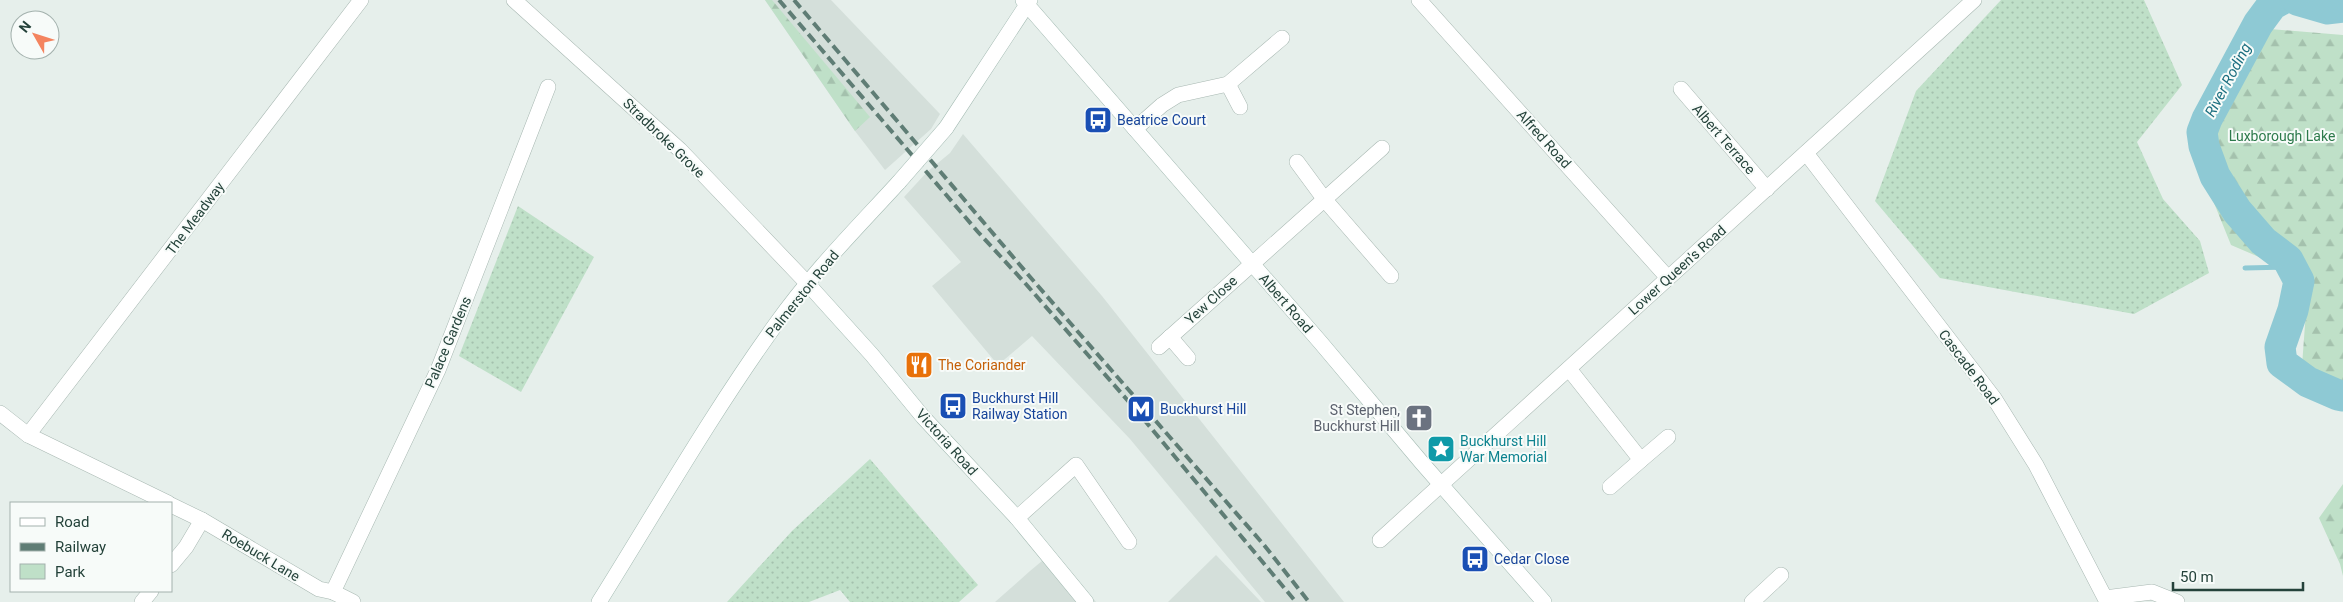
<svg xmlns="http://www.w3.org/2000/svg" width="2343" height="602" font-family="Roboto,sans-serif">
  <style>
    .built { fill: #d4dfda }
    .green { fill: url(#green-dots) }
    .forest { fill: url(#forest-firs) }
    .lines { fill: none; stroke-linecap: round; stroke-linejoin: round }
    .stream { stroke: #8ec9d4; stroke-width: 5 }
    .river { stroke: #8ec9d4; stroke-width: 31 }
    .street-casing { stroke: #a8b8b2; stroke-width: 16 }
    .secondary-casing { stroke: #a4bbb3; stroke-width: 16 }
    .street { stroke: #fff; stroke-width: 15 }
    .secondary { stroke: #fff; stroke-width: 15 }
    .rail { stroke: #5f7d75; stroke-width: 4; stroke-dasharray: 10 5; stroke-linecap: butt }
    .secondary-bridge-casing { stroke: #a4bbb3; stroke-width: 16; stroke-linecap: butt }
    .secondary-bridge { stroke: #fff; stroke-width: 15 }
    .labels { text-anchor: middle; dominant-baseline: central; stroke-width: 4; stroke-linejoin: round; paint-order: stroke }
    .transit-label { font-size: 14px; fill: #164399; stroke: #f7fbf9; text-anchor: start }
    .park-label { font-size: 14px; fill: #2d7a4b; stroke: #f7fbf9 }
    .street-label { font-size: 14px; fill: #24423a; stroke: #f7fbf9 }
    .food-label { font-size: 14px; fill: #c56008; stroke: #f7fbf9; text-anchor: start }
    .worship-label { font-size: 14px; fill: #5b616d; stroke: #f7fbf9; text-anchor: end }
    .culture-label { font-size: 14px; fill: #0d838f; stroke: #f7fbf9; text-anchor: start }
    .water-label { font-size: 15px; font-style: italic; fill: #1c6f80; stroke: #f7fbf9 }
  </style>
  <defs>
    <pattern id="green-dots" width="8" height="8" patternUnits="userSpaceOnUse" patternTransform="scale(1.25)"><rect width="8" height="8" fill="#bfe0c8"/><path d="M2 2h.1M6 6h.1" fill="none" stroke="#a4c1ad" stroke-width="1.8" stroke-linecap="round"/></pattern>
    <pattern id="forest-firs" width="22" height="20" patternUnits="userSpaceOnUse" patternTransform="scale(1.25)"><rect width="22" height="20" fill="#bfe0c8"/><path d="M5 1l3.5 6h-7zM16 11l3.5 6h-7z" fill="#a4c1ad"/></pattern>
  </defs>
  <rect width="100%" height="100%" fill="#e6efeb"/>
  <g class="built">
    <path d="M 765,0 L 831,0 L 940,114 L 931,129 L 885,170 L 855,131 Z"/>
    <path d="M 963,134 L 1102,296 L 1344,602 L 1265,602 L 1130,439 L 1032,336 L 998,365 L 932,286 L 961,262 L 904,197 L 927,172 L 950,153 Z"/>
    <path d="M 1054,551 L 1096,602 L 995,602 L 1030,571 Z"/>
    <path d="M 1216,555 L 1261,602 L 1168,602 Z"/>
  </g>
  <g class="green">
    <path d="M 2001,0 L 2144,0 L 2182,85 L 2137,142 L 2163,199 L 2200,241 L 2209,273 L 2134,314 L 1940,278 L 1875,201 L 1916,91 Z"/>
    <path d="M 518,206 L 594,257 L 521,392 L 459,356 Z"/>
    <path d="M 870,459 L 978,585 L 959,602 L 850,602 L 840,590 L 809,602 L 727,602 L 792,531 Z"/>
  </g>
  <g class="forest">
    <path d="M 765,0 L 772,0 L 870,117 L 855,131 Z"/>
    <path d="M 2270,29 L 2343,35 L 2343,404 L 2300,393 L 2306,311 L 2287,269 L 2231,245 L 2210,193 L 2206,132 Z"/>
    <path d="M 2343,484 L 2343,576 L 2340,564 L 2319,518 Z"/>
  </g>
  <g class="lines">
    <path class="stream" d="M 2245,268 L 2293,267"/>
    <g class="river">
      <path d="M 2281,0 L 2272,5 L 2258,24 L 2207,119 L 2202,132 L 2204,146 L 2215,176 L 2237,211 L 2263,241 L 2288,260 L 2299,281 L 2293,310 L 2280,347 L 2282,363 L 2308,382 L 2338,395 L 2343,396"/>
      <path d="M 2297,0 L 2328,9 L 2343,7"/>
    </g>
    <defs>
      <g id="street">
        <path d="M 514,0 L 680,150 L 807,283"/>
        <path d="M 1419,0 L 1668,278"/>
        <path d="M 1228,84 L 1240,107"/>
        <path d="M 1681,89 L 1767,189"/>
        <path d="M 1135,129 L 1162,105 L 1178,95 L 1228,84 L 1282,38"/>
        <path d="M 1806,153 L 1994,398 L 2036,465 L 2105,598 L 2152,592 L 2177,602"/>
        <path d="M 1297,162 L 1325,200 L 1391,276"/>
        <path d="M 1170,337 L 1188,358"/>
        <path d="M 1159,347 L 1382,148"/>
        <path d="M 1569,369 L 1641,460 L 1668,437"/>
        <path d="M 0,413 L 28,435 L 168,503"/>
        <path d="M 28,435 L 361,0"/>
        <path d="M 1610,487 L 1641,460"/>
        <path d="M 171,505 L 202,520 L 319,589 L 333,592 L 353,602"/>
        <path d="M 1017,518 L 1076,465 L 1129,542"/>
        <path d="M 1380,540 L 1974,0"/>
        <path d="M 171,565 L 186,547 L 202,520"/>
        <path d="M 333,592 L 438,370 L 548,87"/>
        <path d="M 142,602 L 151,591"/>
        <path d="M 1752,602 L 1781,575"/>
      </g>
      <g id="secondary">
        <path d="M 1023,0 L 1321,343 L 1422,463 L 1544,602"/>
        <path d="M 946,128 L 1030,0"/>
        <path d="M 807,283 L 872,355 L 923,417 L 1017,518 L 1086,602"/>
        <path d="M 599,602 C 657,509 712,413 776,324 C 812,273 857,228 899,182"/>
      </g>
    </defs>
    <use href="#street" class="street-casing"/>
    <use href="#secondary" class="secondary-casing"/>
    <use href="#street" class="street"/>
    <use href="#secondary" class="secondary"/>
    <g class="rail">
      <path d="M 779,0 L 978,232 L 1025,283 L 1136,410 L 1296,602"/>
      <path d="M 794,0 L 1031,278 L 1264,545 L 1309,602"/>
    </g>
    <defs>
      <path id="secondary-bridge" d="M 899,182 L 946,128"/>
    </defs>
    <use href="#secondary-bridge" class="secondary-bridge-casing"/>
    <use href="#secondary-bridge" class="secondary-bridge"/>
  </g>
  <defs>
    <symbol id="bus-square" viewBox="-11 -11 22 22"><rect x="-9" y="-9" width="18" height="18" rx="4" fill="#1a4fb4" stroke="#f7fbf9"/><path d="M-5-6H5V4H4V6H2V4H-2V6H-4V4H-5ZM-3.5-4V0h7V-4ZM-3.5 1.2v1.5H-2V1.2ZM2 1.2v1.5H3.5V1.2Z" fill="#fff"/></symbol>
    <symbol id="restaurant-square" viewBox="-11 -11 22 22"><rect x="-9" y="-9" width="18" height="18" rx="4" fill="#e8710a" stroke="#f7fbf9"/><path d="M-5-6h1v4h1v-4h1v4h1v-4h1v5L-1.5 .5V6h-2V.5L-5-1ZM5-6V6H3V1.5H1.5Q1.5-4 5-6Z" fill="#fff"/></symbol>
    <symbol id="metro-square" viewBox="-11 -11 22 22"><rect x="-9" y="-9" width="18" height="18" rx="4" fill="#1a4fb4" stroke="#f7fbf9"/><path d="M-5.5 5V-5H-3L0 0L3-5H5.5V5H3V-.5L0 4L-3-.5V5Z" fill="#fff"/></symbol>
    <symbol id="church-square" viewBox="-11 -11 22 22"><rect x="-9" y="-9" width="18" height="18" rx="4" fill="#6b7280" stroke="#f7fbf9"/><path d="M-1.2-6h2.4v3.5h3.3v2.4h-3.3V6h-2.4V-.1h-3.3v-2.4h3.3Z" fill="#fff"/></symbol>
    <symbol id="sight-square" viewBox="-11 -11 22 22"><rect x="-9" y="-9" width="18" height="18" rx="4" fill="#0f9aa8" stroke="#f7fbf9"/><path d="M0-6L1.8-2.2L6-1.7L2.9 1.2L3.7 5.4L0 3.3L-3.7 5.4L-2.9 1.2L-6-1.7L-1.8-2.2Z" fill="#fff"/></symbol>
  </defs>
  <g fill-rule="evenodd">
    <use href="#bus-square" x="1082" y="104" width="32" height="32"/>
    <use href="#restaurant-square" x="903" y="349" width="32" height="32"/>
    <use href="#bus-square" x="937" y="390" width="32" height="32"/>
    <use href="#metro-square" x="1125" y="393" width="32" height="32"/>
    <use href="#church-square" x="1403" y="402" width="32" height="32"/>
    <use href="#sight-square" x="1425" y="433" width="32" height="32"/>
    <use href="#bus-square" x="1459" y="543" width="32" height="32"/>
  </g>
  <g class="labels">
    <g class="transit-label">
      <text x="1117" y="120">Beatrice Court</text>
      <text x="972" y="398">Buckhurst Hill<tspan x="972" dy="16">Railway Station</tspan></text>
      <text x="1160" y="409">Buckhurst Hill</text>
      <text x="1494" y="559">Cedar Close</text>
    </g>
    <g class="park-label">
      <text x="2282" y="136">Luxborough Lake</text>
    </g>
    <g class="street-label">
      <text transform="translate(664 138) rotate(44)">Stradbroke Grove</text>
      <text transform="translate(1544 139) rotate(48)">Alfred Road</text>
      <text transform="translate(1724 139) rotate(49)">Albert Terrace</text>
      <text transform="translate(195 218) rotate(-53)">The Meadway</text>
      <text transform="translate(1677 270) rotate(-42)">Lower Queen's Road</text>
      <text transform="translate(802 294) rotate(-51)">Palmerston Road</text>
      <text transform="translate(1211 300) rotate(-42)">Yew Close</text>
      <text transform="translate(1286 303) rotate(49)">Albert Road</text>
      <text transform="translate(448 342) rotate(-67)">Palace Gardens</text>
      <text transform="translate(1969 367) rotate(53)">Cascade Road</text>
      <text transform="translate(947 442) rotate(48)">Victoria Road</text>
      <text transform="translate(261 555) rotate(31)">Roebuck Lane</text>
    </g>
    <g class="food-label">
      <text x="938" y="365">The Coriander</text>
    </g>
    <g class="worship-label">
      <text x="1400" y="410">St Stephen,<tspan x="1400" dy="16">Buckhurst Hill</tspan></text>
    </g>
    <g class="culture-label">
      <text x="1460" y="441">Buckhurst Hill<tspan x="1460" dy="16">War Memorial</tspan></text>
    </g>
    <g class="water-label">
      <text transform="translate(2228 80) rotate(-62)">River Roding</text>
    </g>
  </g>
  <rect x="10" y="502" width="162" height="90" fill="#f7fbf9" stroke="#a3b1ad"/>
  <rect x="20" y="518" width="25" height="8" fill="#ffffff" stroke="#a3b1ad"/>
  <text x="55" y="527" font-size="15" fill="#24423a">Road</text>
  <rect x="20" y="543" width="25" height="8" fill="#5f7d75" stroke="#a3b1ad"/>
  <text x="55" y="552" font-size="15" fill="#24423a">Railway</text>
  <rect x="20" y="564" width="25" height="15" fill="#bfe0c8" stroke="#a3b1ad"/>
  <text x="55" y="577" font-size="15" fill="#24423a">Park</text>
  <g transform="translate(35 35) rotate(309)"><circle r="24" fill="#f7fbf9" stroke="#a3b1ad"/>
  <path d="M0-4L9 19L0 12L-9 19Z" fill="#f4845f"/>
  <text y="-8" font-size="14" font-weight="bold" text-anchor="middle" fill="#24423a">N</text>
  </g>
  <path d="M2173 582v8h130v-8" fill="none" stroke="#24423a" stroke-width="2.5"/>
  <text x="2180" y="582" font-size="15" fill="#24423a" stroke="#f7fbf9" stroke-width="4" paint-order="stroke">50 m</text>
</svg>
